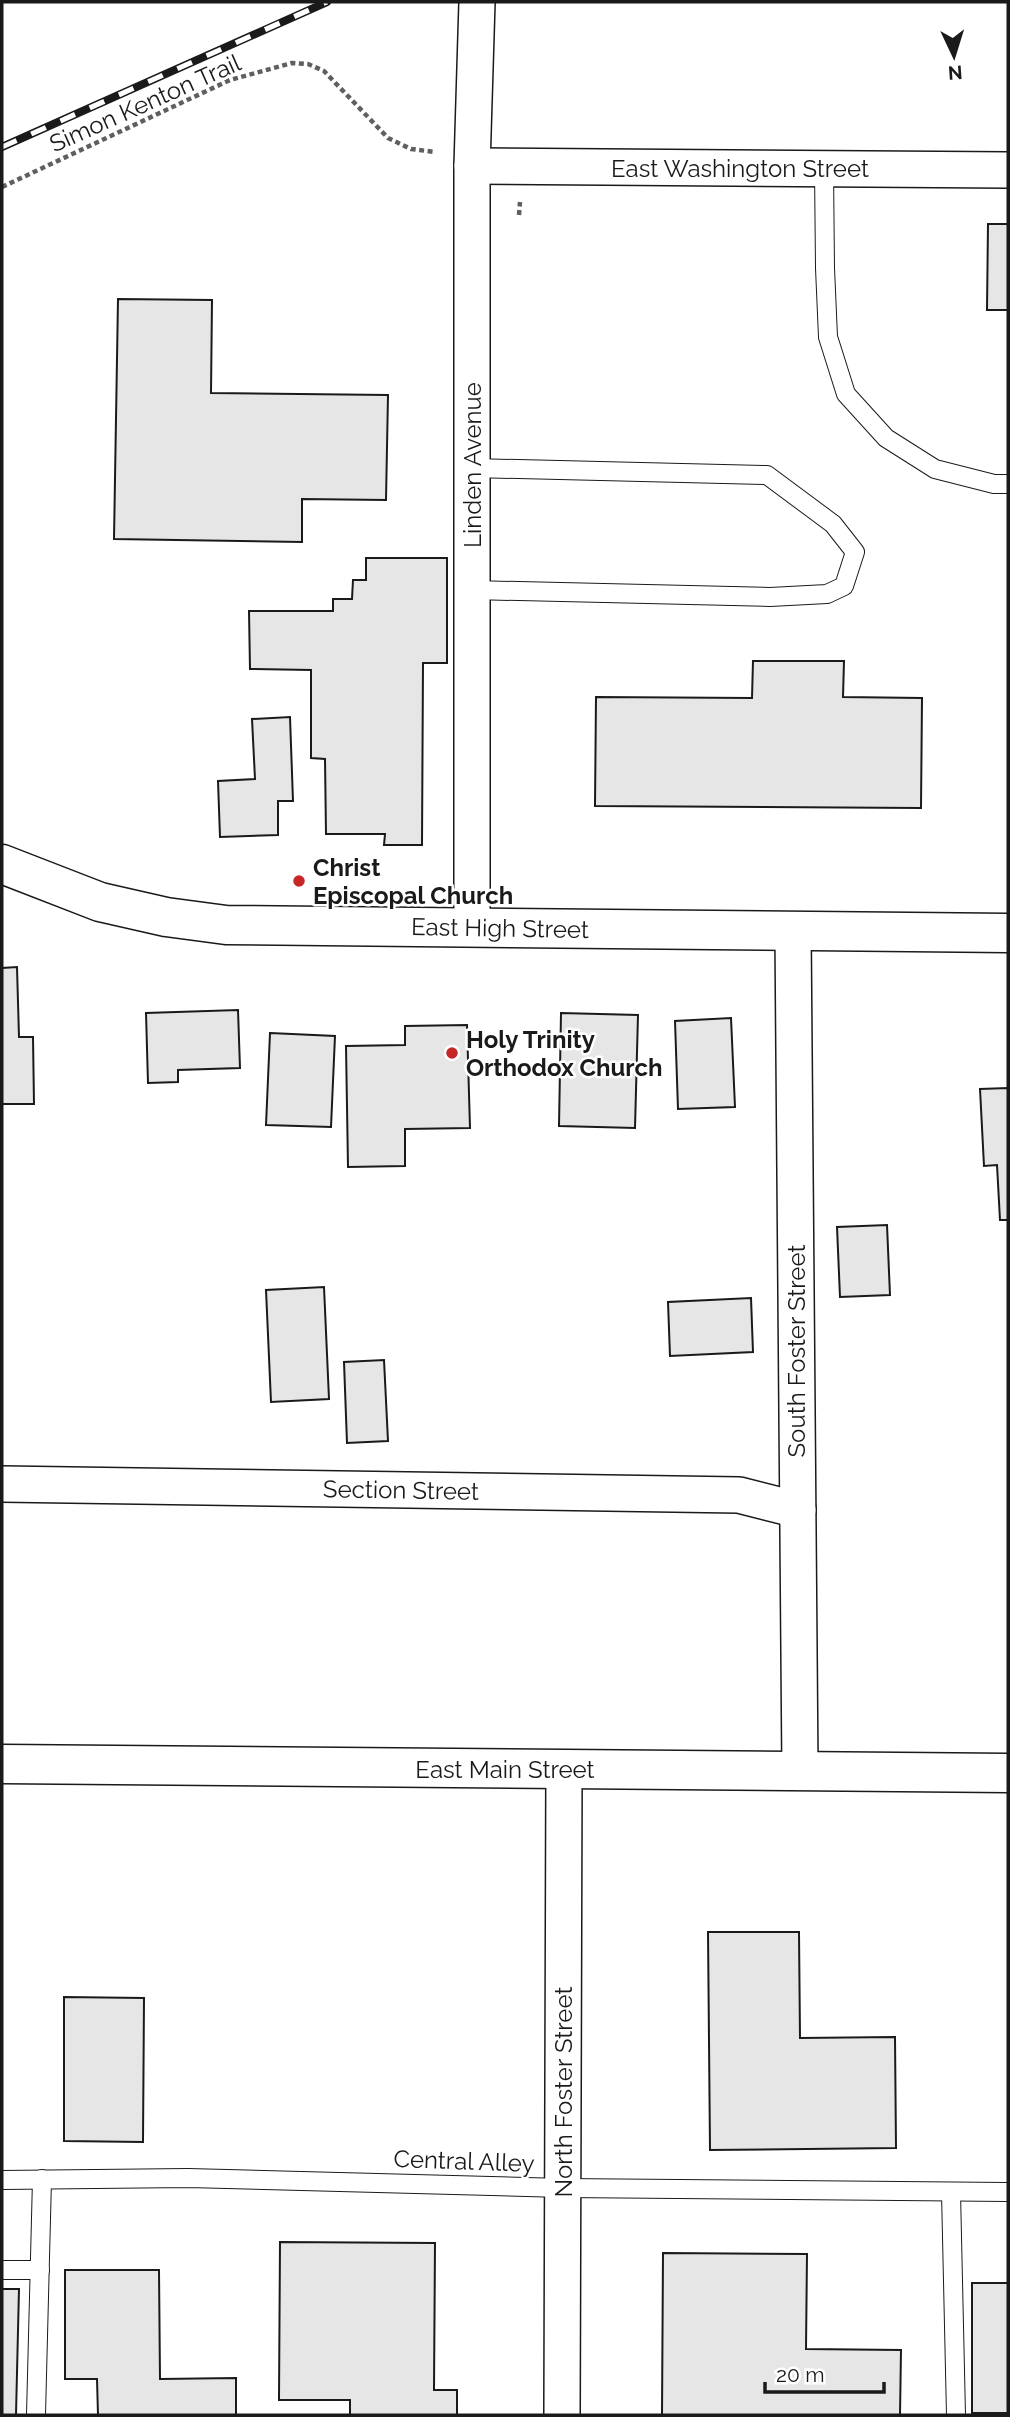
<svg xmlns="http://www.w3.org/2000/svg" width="1010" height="2417" font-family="Raleway,sans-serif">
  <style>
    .building { fill: #e6e6e6; stroke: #1a1a1a; stroke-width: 2 }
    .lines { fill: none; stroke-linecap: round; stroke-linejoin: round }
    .service-casing { stroke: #1a1a1a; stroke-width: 20 }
    .minor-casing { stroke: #1a1a1a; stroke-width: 38 }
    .tertiary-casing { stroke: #1a1a1a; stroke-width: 41 }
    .secondary-casing { stroke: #1a1a1a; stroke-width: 41 }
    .path { stroke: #5f5f5f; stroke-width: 4.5; stroke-dasharray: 5 3.5; stroke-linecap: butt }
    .service { stroke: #fff; stroke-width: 18 }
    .minor { stroke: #fff; stroke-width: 35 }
    .tertiary { stroke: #fff; stroke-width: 38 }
    .secondary { stroke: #fff; stroke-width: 38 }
    .rail-casing { stroke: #1a1a1a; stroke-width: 8 }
    .rail { stroke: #fff; stroke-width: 5; stroke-dasharray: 16; stroke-linecap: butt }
    .poi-dot { fill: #c62828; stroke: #fff; stroke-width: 2.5 }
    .labels { text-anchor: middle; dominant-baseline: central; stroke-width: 5; stroke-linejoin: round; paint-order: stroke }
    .street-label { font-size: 24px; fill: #1a1a1a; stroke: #fff }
    .poi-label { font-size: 24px; font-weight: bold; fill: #1a1a1a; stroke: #fff; text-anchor: start }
  </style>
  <rect width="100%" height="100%" fill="#fff"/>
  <g class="building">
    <path d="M 988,224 L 1008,224 L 1008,310 L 987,310 Z"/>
    <path d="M 118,299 L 212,300 L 211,393 L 388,395 L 386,500 L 302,499 L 302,542 L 114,539 Z"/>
    <path d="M 366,558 L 447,558 L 447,663 L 423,663 L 422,845 L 384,845 L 385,834 L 326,834 L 325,759 L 311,758 L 311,670 L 250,669 L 249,611 L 333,611 L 333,599 L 352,599 L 353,580 L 366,580 Z"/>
    <path d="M 753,661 L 844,661 L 843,697 L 922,698 L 921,808 L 595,806 L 596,697 L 752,698 Z"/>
    <path d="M 290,717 L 293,801 L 278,801 L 278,835 L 220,837 L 218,781 L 255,779 L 252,719 Z"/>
    <path d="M 17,967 L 19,1037 L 33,1037 L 34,1104 L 2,1104 L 2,968 Z"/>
    <path d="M 238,1010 L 240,1068 L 178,1070 L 178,1082 L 148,1083 L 146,1013 Z"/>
    <path d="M 561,1013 L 638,1015 L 635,1128 L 559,1126 Z"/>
    <path d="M 731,1018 L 735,1107 L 678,1109 L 675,1021 Z"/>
    <path d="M 467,1025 L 470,1128 L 405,1129 L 405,1166 L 348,1167 L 346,1046 L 405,1045 L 405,1026 Z"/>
    <path d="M 270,1033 L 335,1036 L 331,1127 L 266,1125 Z"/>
    <path d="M 1008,1088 L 1008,1220 L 1000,1220 L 997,1165 L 984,1166 L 980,1089 Z"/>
    <path d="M 887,1225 L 890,1295 L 840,1297 L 837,1227 Z"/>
    <path d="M 324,1287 L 329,1399 L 271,1402 L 266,1290 Z"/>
    <path d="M 751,1298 L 753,1352 L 670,1356 L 668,1302 Z"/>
    <path d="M 384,1360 L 388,1441 L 347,1443 L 344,1362 Z"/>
    <path d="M 708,1932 L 799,1932 L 800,2038 L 895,2037 L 896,2148 L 710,2150 Z"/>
    <path d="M 64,1997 L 144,1998 L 143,2142 L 64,2141 Z"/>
    <path d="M 280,2242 L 435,2243 L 434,2390 L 457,2390 L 457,2415 L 350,2415 L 350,2400 L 279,2400 Z"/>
    <path d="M 663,2253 L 807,2254 L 806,2349 L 901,2350 L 900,2415 L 662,2415 Z"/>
    <path d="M 65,2270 L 159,2270 L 160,2379 L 236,2378 L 236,2415 L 98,2415 L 97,2379 L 65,2379 Z"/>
    <rect x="972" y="2283" width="36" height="130"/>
    <path d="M 2,2289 L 19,2289 L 16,2415 L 2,2415 Z"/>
  </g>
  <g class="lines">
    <defs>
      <g id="service">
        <path d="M 824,168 L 825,268 L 828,337 L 846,394 L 886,438 L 935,469 L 994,484 L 1008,484"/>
        <path d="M 472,590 L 770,597 L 827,594 L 844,586 L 855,552 L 833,524 L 767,475 L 472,468"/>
        <path d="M 2,2180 L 188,2178 L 563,2188 L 1008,2192"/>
        <path d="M 951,2192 L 956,2415"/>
        <path d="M 2,2270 L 40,2270"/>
        <path d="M 36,2415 L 42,2179"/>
      </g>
      <g id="minor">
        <path d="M 472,166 L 1008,170"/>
        <path d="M 472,928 L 472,166 L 477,2"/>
        <path d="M 793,931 L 800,1771"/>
        <path d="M 2,1484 L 739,1495 L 798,1510"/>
        <path d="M 562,2415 L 564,1769"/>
      </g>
      <path id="tertiary" d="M 2,864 L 100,902 L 166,917 L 226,925 L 1008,933"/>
      <path id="secondary" d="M 2,1764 L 1008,1773"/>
    </defs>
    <use href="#service" class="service-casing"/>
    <use href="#minor" class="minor-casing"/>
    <use href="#tertiary" class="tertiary-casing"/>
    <use href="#secondary" class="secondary-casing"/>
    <g class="path">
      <path d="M 2,187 L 230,80 L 292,63 L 308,64 L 324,71 L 388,138 L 411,149 L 435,152"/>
      <path d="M 519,215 L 520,202"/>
    </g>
    <use href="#service" class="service"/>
    <use href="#minor" class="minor"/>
    <use href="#tertiary" class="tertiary"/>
    <use href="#secondary" class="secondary"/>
    <defs>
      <path id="rail" d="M 2,147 L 327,2"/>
    </defs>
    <use href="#rail" class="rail-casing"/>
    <use href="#rail" class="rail"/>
  </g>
  <g class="poi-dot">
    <circle cx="299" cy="881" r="7"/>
    <circle cx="452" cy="1053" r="7"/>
  </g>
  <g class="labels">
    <g class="street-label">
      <text transform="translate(145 103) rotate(-24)">Simon Kenton Trail</text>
      <text x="740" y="168">East Washington Street</text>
      <text transform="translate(472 465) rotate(-90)">Linden Avenue</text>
      <text transform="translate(500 928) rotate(1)">East High Street</text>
      <text transform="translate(796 1351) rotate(-90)">South Foster Street</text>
      <text transform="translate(401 1490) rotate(1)">Section Street</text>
      <text x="505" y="1769">East Main Street</text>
      <text transform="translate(563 2092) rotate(-90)">North Foster Street</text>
      <text transform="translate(464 2161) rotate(2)">Central Alley</text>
    </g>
    <g class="poi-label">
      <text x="313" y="867">Christ<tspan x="313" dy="28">Episcopal Church</tspan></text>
      <text x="466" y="1039">Holy Trinity<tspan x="466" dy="28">Orthodox Church</tspan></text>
    </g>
  </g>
  <rect width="1010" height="2417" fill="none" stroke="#1a1a1a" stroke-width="7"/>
  <g transform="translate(954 56) rotate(176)" stroke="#ffffff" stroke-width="5" paint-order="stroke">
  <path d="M0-5L12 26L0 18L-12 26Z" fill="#1a1a1a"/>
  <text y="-10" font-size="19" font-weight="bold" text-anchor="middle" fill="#1a1a1a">N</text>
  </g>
  <path d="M765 2382v10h119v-10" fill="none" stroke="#1a1a1a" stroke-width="3.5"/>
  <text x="776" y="2382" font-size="21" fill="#1a1a1a" stroke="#ffffff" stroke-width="5" paint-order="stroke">20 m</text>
</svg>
